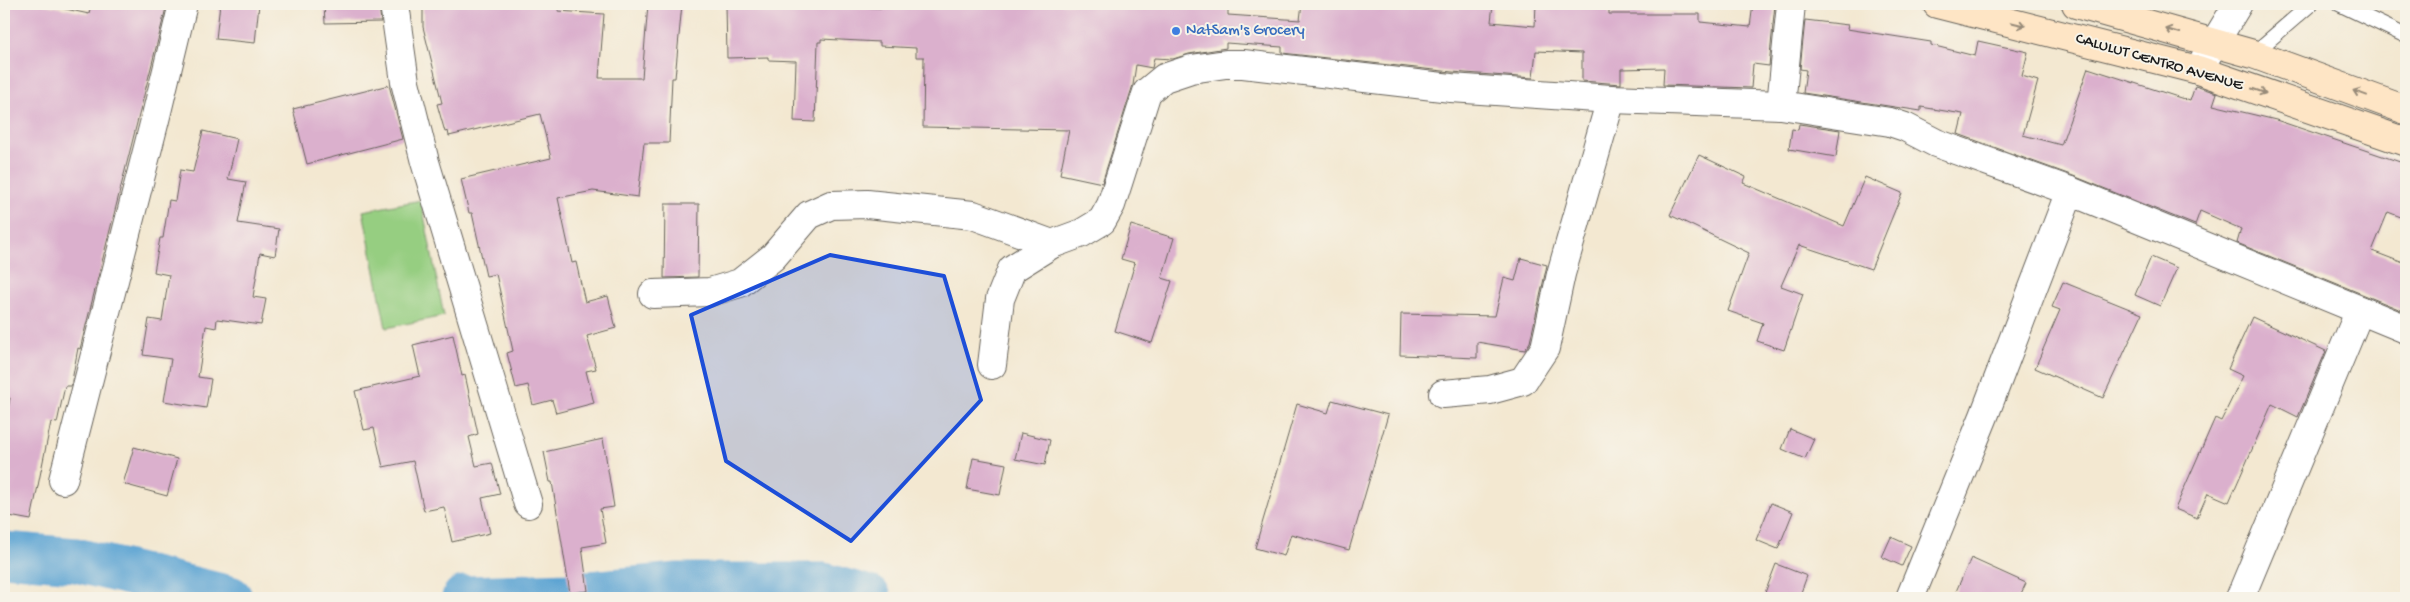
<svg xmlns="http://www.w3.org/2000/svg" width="2410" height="602" font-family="'Gochi Hand',sans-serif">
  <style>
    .green { fill: #96ce81; stroke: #59754e }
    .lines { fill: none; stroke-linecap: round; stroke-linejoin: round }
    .river { stroke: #5da4d3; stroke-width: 45 }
    .building { fill: #dbb0cd }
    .lane-casing { stroke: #67635b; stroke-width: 16 }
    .street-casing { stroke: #67635b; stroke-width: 30 }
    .secondary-casing { stroke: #67635b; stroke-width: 30 }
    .lane { stroke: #fff; stroke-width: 14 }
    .street { stroke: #fff; stroke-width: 28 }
    .secondary { stroke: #fee5c5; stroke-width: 28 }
    .oneway { stroke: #988b79 }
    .marked { fill: #1d4ed8; fill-opacity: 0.2; stroke: #1d4ed8; stroke-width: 4; stroke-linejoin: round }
    .shop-dot { fill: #3f7fe0; stroke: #f7f3e8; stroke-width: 2 }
    .labels { text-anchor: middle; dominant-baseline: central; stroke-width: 4; stroke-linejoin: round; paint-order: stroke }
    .shop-label { font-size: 16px; fill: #366cbe; stroke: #f7f3e8; text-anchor: start }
    .street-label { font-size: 16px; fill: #1c1c1c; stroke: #f7f3e8 }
  </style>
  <rect width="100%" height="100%" fill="#f7f3e8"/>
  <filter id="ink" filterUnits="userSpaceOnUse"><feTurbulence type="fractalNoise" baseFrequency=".02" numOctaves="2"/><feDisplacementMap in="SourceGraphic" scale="10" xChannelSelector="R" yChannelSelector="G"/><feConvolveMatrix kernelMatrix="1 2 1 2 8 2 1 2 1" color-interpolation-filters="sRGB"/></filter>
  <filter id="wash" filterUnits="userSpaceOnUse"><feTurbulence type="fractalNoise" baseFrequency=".0096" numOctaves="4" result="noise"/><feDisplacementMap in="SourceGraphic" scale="20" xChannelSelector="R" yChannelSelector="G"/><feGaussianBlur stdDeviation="1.12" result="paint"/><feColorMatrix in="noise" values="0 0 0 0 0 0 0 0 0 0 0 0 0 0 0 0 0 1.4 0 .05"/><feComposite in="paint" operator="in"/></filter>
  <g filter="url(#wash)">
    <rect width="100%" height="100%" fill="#f3e8d1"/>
    <path class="green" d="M 421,200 L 444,316 L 386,328 L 363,211 Z"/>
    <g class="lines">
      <g class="river">
        <path d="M 4,554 L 76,560 L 230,598"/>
        <path d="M 464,598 L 568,595 L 678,585 L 823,585 L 869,598"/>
      </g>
    </g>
    <g id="blocks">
      <g class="building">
        <path d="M 8,4 L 42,4 L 89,14 L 91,4 L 167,4 L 80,349 L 78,348 L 71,386 L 65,386 L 57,423 L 51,422 L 31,520 L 4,515 L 4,431 L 10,398 L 4,397 L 4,27 Z"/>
        <path d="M 220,4 L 259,4 L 255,43 L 216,39 Z"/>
        <path d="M 324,4 L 379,4 L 381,22 L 325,23 Z"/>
        <path d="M 423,4 L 559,4 L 558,11 L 604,14 L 599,78 L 642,78 L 648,4 L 682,4 L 675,78 L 672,78 L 669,143 L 644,143 L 638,197 L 593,191 L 558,198 L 572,263 L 576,262 L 585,302 L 608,296 L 616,328 L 587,336 L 596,369 L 586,371 L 594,403 L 556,413 L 552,400 L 533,405 L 528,385 L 516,388 L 507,353 L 513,351 L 496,274 L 486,276 L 472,213 L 469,213 L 461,179 L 551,158 L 540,114 L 449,136 L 448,131 L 445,132 L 437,104 L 442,103 L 423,27 Z"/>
        <path d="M 726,4 L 823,4 L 823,6 L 881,8 L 881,4 L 1228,4 L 1228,15 L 1300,20 L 1302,4 L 1339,6 L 1339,4 L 1493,4 L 1491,22 L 1535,26 L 1536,4 L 1609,4 L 1609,14 L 1700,14 L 1700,22 L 1750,27 L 1753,4 L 1775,4 L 1769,66 L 1753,64 L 1751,88 L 1663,85 L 1664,68 L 1621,69 L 1621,84 L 1582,81 L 1582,53 L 1536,51 L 1533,78 L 1452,72 L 1282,53 L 1282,47 L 1226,43 L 1226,48 L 1189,54 L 1173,59 L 1154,58 L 1152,68 L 1136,65 L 1133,85 L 1102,183 L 1060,174 L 1069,130 L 923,127 L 924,57 L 916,57 L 916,48 L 880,46 L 880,42 L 821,39 L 821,42 L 818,42 L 815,122 L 794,121 L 796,61 L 768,60 L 768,57 L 727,58 Z"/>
        <path d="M 1805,20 L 1848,25 L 1847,29 L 1931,42 L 1931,45 L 1975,56 L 1978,41 L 2028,52 L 2022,76 L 2038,81 L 2023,135 L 2061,145 L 2088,68 L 2190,101 L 2195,86 L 2217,93 L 2213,105 L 2276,120 L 2406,164 L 2406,219 L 2388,212 L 2372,251 L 2406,264 L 2406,312 L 2237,243 L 2241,229 L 2200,211 L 2195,225 L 2076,177 L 1958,134 L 1963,114 L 1921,107 L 1921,111 L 1803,93 L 1806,70 L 1800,69 Z"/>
        <path d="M 389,85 L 403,139 L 307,164 L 293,109 Z"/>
        <path d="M 1799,124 L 1840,130 L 1836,157 L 1789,149 L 1792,129 L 1798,130 Z"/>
        <path d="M 203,131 L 237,139 L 228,179 L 246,182 L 238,223 L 279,229 L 275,256 L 260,253 L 253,297 L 266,299 L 261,325 L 217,319 L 216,328 L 206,326 L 198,377 L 211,379 L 206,408 L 164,401 L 171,359 L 143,355 L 149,319 L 162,321 L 169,275 L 154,272 L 160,238 L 163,238 L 169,200 L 175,201 L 180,170 L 193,172 Z"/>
        <path d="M 1699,155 L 1746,177 L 1743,183 L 1844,226 L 1865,177 L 1902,193 L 1871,269 L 1799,245 L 1781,286 L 1803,294 L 1784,350 L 1757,341 L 1763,323 L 1728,311 L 1749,253 L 1670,215 Z"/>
        <path d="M 665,204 L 699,204 L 698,277 L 664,278 Z"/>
        <path d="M 1131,225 L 1174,238 L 1162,278 L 1172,281 L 1152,343 L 1115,331 L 1135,263 L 1121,259 Z"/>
        <path d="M 2151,257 L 2177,268 L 2160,306 L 2135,295 Z"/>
        <path d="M 1521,258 L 1547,265 L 1530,342 L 1525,350 L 1477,342 L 1477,358 L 1400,355 L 1401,314 L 1495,316 L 1504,278 L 1515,281 Z"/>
        <path d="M 2063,282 L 2142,314 L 2103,398 L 2035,368 L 2060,310 L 2052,307 Z"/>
        <path d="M 2252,317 L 2326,351 L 2298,417 L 2272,404 L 2229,502 L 2208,493 L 2197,518 L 2175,509 L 2215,418 L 2221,421 L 2243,376 L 2228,369 Z"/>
        <path d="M 453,335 L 462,376 L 465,375 L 478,434 L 469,437 L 476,466 L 492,463 L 500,494 L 482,498 L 490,533 L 452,542 L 444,507 L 424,511 L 413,461 L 383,467 L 374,428 L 364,430 L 355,391 L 420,376 L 413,345 Z"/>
        <path d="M 1332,400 L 1388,415 L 1349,550 L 1291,534 L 1284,556 L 1255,548 L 1297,404 L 1328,413 Z"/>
        <path d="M 1790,429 L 1814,439 L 1805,459 L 1782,449 Z"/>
        <path d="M 1021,433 L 1050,440 L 1045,465 L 1015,459 Z"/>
        <path d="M 603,439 L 614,507 L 600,509 L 606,543 L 582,547 L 588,591 L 570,593 L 552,482 L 550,482 L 544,452 Z"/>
        <path d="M 134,447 L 177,459 L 167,496 L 123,484 Z"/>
        <path d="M 973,458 L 1006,464 L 1000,495 L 967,489 Z"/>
        <path d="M 1771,503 L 1793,512 L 1778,549 L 1756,540 Z"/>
        <path d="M 1891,537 L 1911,546 L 1902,566 L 1882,557 Z"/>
        <path d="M 1971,558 L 2026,583 L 2019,598 L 1953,598 Z"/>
        <path d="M 1776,564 L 1807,576 L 1799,598 L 1763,598 Z"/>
      </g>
    </g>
  </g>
  <g filter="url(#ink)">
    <use href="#blocks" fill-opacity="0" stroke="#67635b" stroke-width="1"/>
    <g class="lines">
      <defs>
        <g id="lane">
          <path d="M 2339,4 L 2406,36"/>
          <path d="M 2253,54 L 2311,4"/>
        </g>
        <g id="street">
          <path d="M 394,4 L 405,82 L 425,162 L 528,504"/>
          <path d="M 2198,70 L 2238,4"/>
          <path d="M 1781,105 L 1791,4"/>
          <path d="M 653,294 L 710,292 L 740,283 L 773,257 L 809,215 L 831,205 L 867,204 L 973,215 L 1052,244"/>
          <path d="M 992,365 L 1000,299 L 1012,269 L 1052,244 L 1082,233 L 1102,221 L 1111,205 L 1147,92 L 1164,78 L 1191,69 L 1226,64 L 1243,64 L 1451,88 L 1611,99 L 1781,105 L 1890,122 L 1905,127 L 1936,143 L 2070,191 L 2406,329"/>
          <path d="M 1443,394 L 1490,390 L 1523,381 L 1545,348 L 1561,274 L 1611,99"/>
          <path d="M 63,480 L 155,120 L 183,4"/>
          <path d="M 1910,598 L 1984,416 L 2070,191"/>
          <path d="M 2240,598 L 2360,310"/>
        </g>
        <g id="secondary">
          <path d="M 1937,4 L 2198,70 L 2406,142"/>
          <path d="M 2076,4 L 2253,54 L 2406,110"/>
        </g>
      </defs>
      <use href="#lane" class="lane-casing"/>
      <use href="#street" class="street-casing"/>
      <use href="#secondary" class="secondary-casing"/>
      <use href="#lane" class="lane"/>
      <use href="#street" class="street"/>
      <use href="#secondary" class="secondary"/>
    </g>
    <defs><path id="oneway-shaft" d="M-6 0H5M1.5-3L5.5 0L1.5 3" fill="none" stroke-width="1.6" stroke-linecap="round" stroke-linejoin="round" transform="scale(1.25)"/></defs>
    <g class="oneway">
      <use href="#oneway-shaft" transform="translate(2018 24) rotate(14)"/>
      <use href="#oneway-shaft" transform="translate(2173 31) rotate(-164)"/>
      <use href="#oneway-shaft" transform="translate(2259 91) rotate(19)"/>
      <use href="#oneway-shaft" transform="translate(2360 93) rotate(-160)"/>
    </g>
  </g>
  <path class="marked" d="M 830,255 L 944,276 L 981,400 L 851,541 L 726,461 L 691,315 Z"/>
  <circle class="shop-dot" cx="1176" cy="31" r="5"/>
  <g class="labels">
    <g class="shop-label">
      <text x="1186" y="31">NatSam's Grocery</text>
    </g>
    <g class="street-label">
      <text transform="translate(2159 63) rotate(16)">CALULUT CENTRO AVENUE</text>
    </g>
  </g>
  <rect width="2410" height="602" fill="none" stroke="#f7f3e8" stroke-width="20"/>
</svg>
